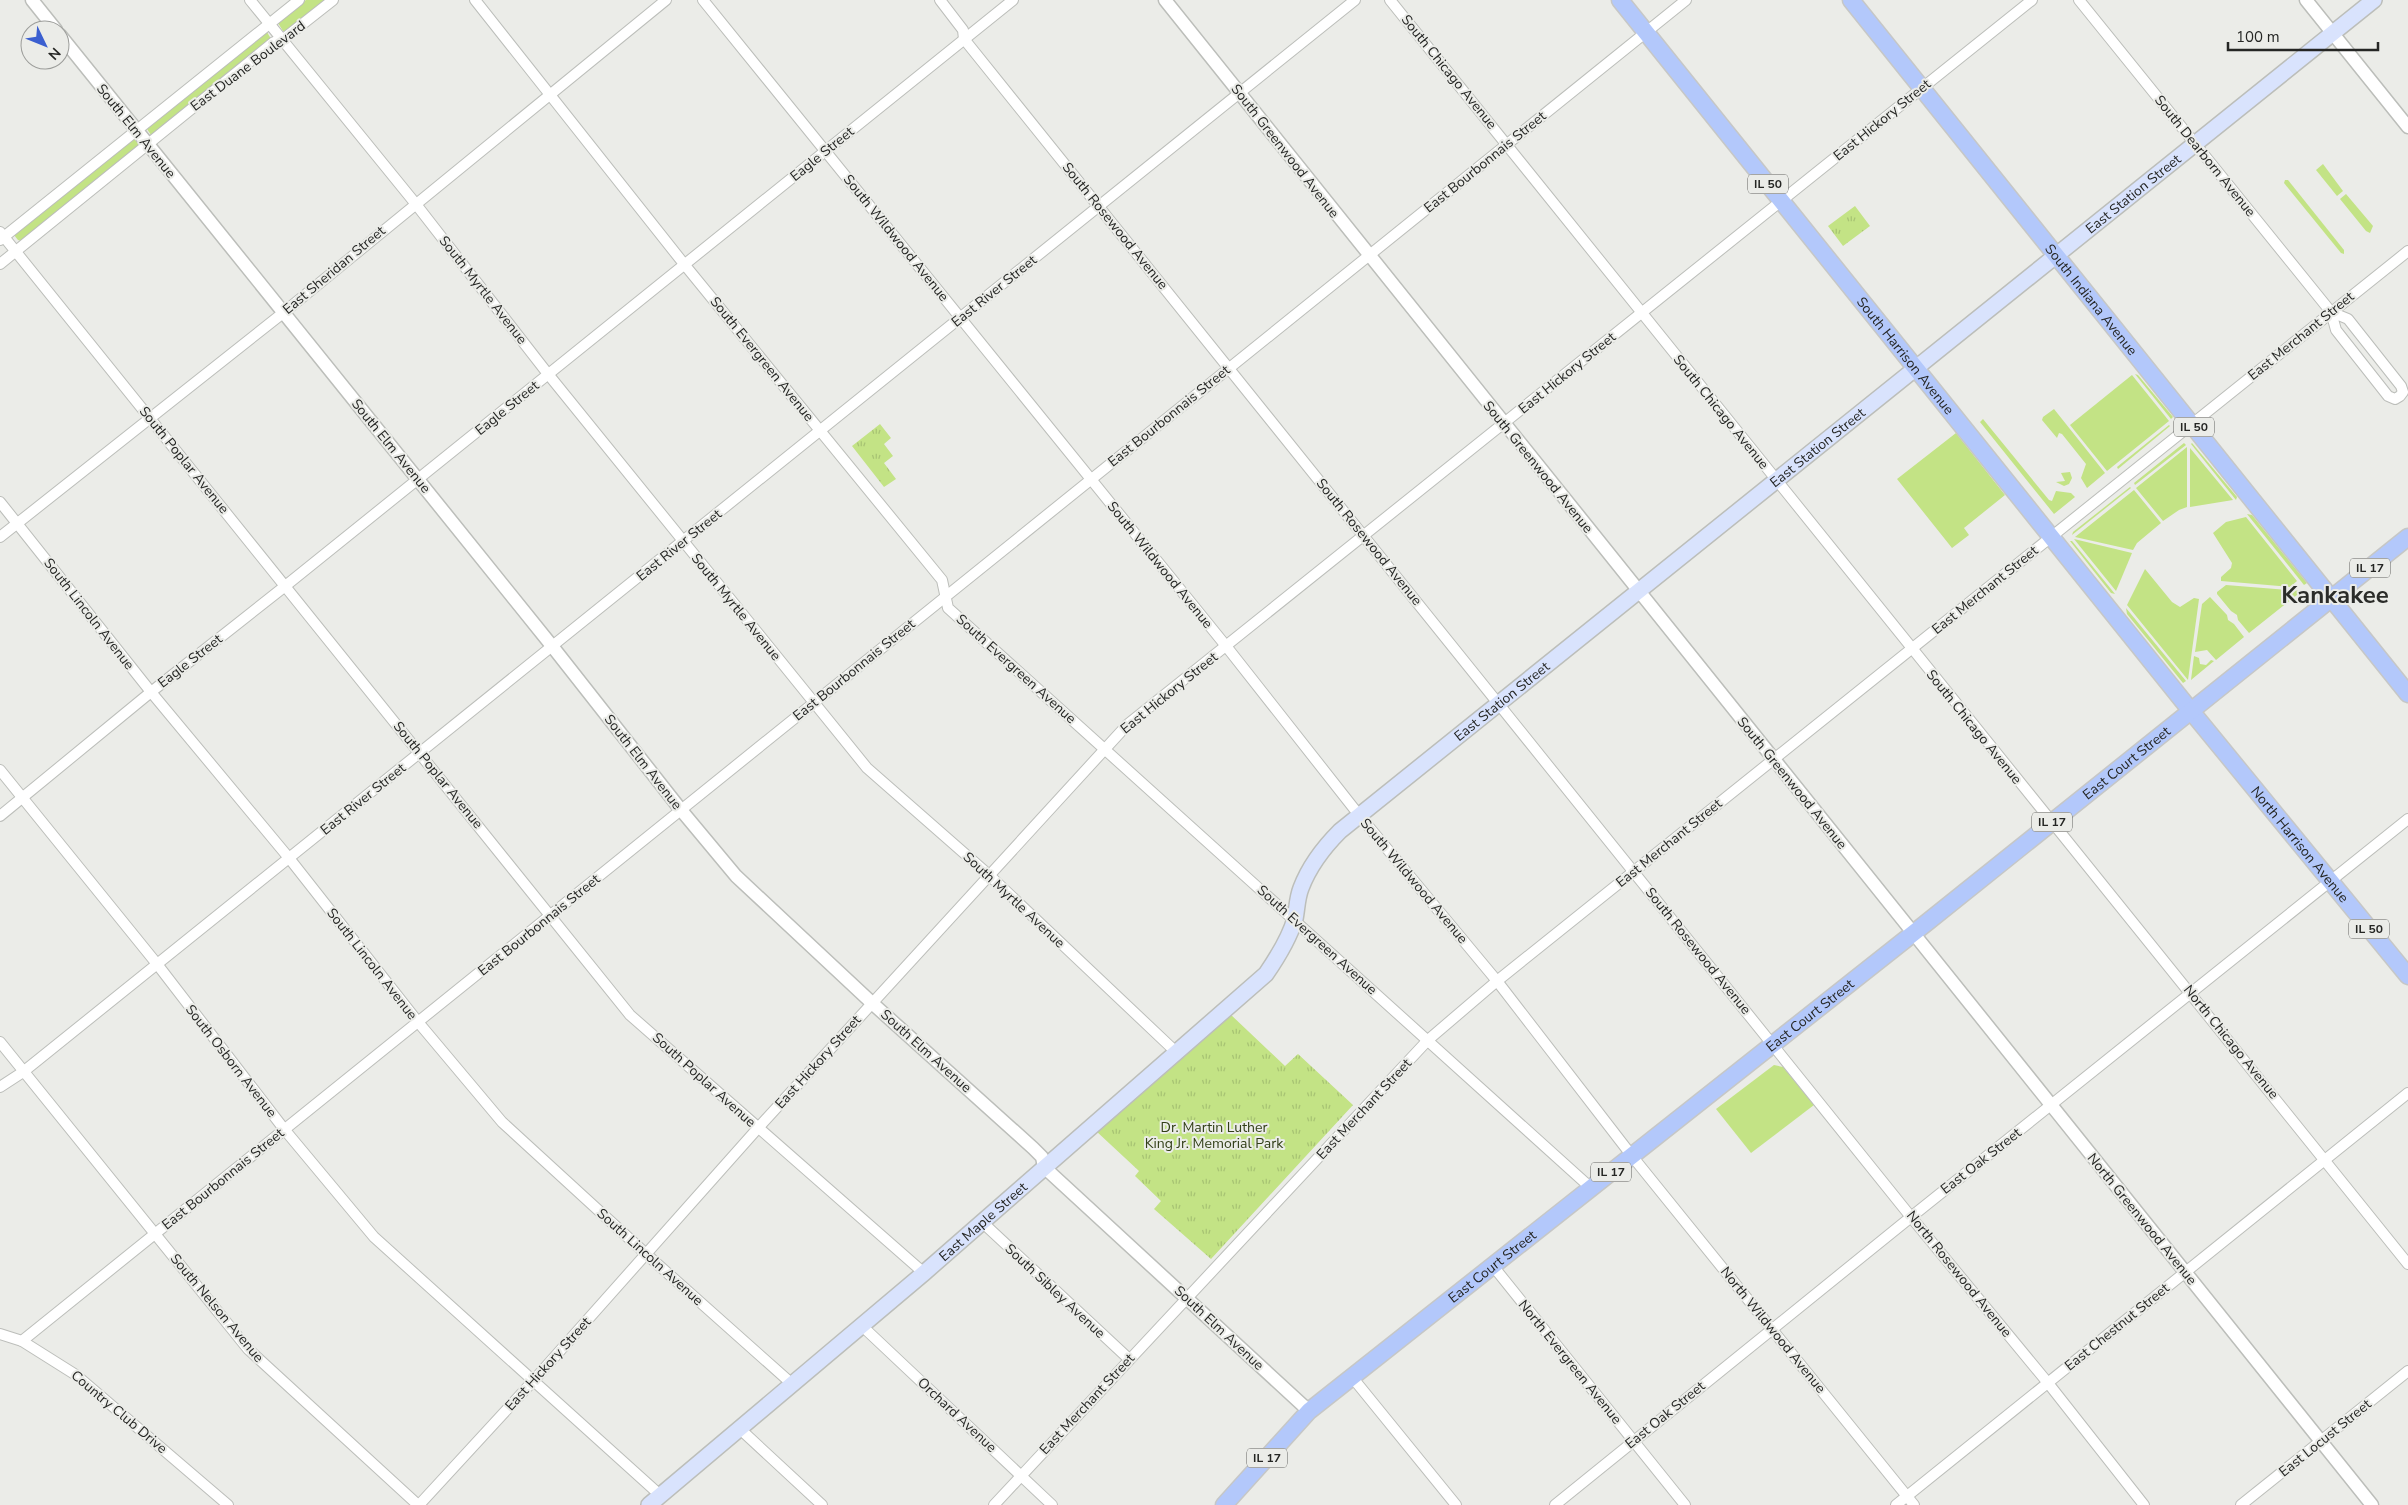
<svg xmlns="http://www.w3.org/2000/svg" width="2408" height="1505" font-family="'Nunito Sans',sans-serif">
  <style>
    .grass { fill: #c3e385 }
    .park { fill: url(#park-tufts) }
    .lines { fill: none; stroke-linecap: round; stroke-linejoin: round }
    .minor-casing { stroke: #bcbeba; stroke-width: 12 }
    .tertiary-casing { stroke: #bcbeba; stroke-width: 15 }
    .secondary-casing { stroke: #bcbeba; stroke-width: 18 }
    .primary-casing { stroke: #c6c7c6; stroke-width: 19 }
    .minor { stroke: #fff; stroke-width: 10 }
    .tertiary { stroke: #fff; stroke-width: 12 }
    .secondary { stroke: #d9e3fd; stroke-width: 15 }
    .primary { stroke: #b3c8fb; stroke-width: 16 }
    .labels { text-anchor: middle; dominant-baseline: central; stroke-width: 4; stroke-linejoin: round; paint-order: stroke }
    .shield { fill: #ebece8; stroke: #60615f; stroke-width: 1 }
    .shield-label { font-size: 12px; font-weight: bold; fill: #252624 }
    .street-label { font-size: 14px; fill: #252624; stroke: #ebece8 }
    .park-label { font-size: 14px; fill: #323f18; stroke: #ebece8 }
    .town-label { font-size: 24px; font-weight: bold; fill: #2b2c29; stroke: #ebece8 }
  </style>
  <defs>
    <pattern id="park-tufts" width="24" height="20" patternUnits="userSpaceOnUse" patternTransform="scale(1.25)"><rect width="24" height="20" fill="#c3e385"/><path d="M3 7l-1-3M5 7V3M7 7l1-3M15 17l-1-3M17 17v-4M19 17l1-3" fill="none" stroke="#a7c373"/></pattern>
  </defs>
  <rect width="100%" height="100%" fill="#ebece8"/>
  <g class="grass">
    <path d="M 306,0 L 327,0 L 286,32 L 283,31 L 278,23 Z"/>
    <path d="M 267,32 L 271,39 L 151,135 L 147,129 Z"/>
    <path d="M 134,138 L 139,143 L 138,147 L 21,241 L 18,240 L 14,235 Z"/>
    <path d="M 2323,164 L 2343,191 L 2337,196 L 2316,170 Z"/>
    <path d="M 2285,180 L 2288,180 L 2344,250 L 2344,254 L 2341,253 L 2284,183 Z"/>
    <path d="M 2346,194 L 2373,226 L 2370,233 L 2366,231 L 2340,199 Z"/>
    <path d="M 2135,374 L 2138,375 L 2173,417 L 2171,419 Z"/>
    <path d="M 2132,375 L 2169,421 L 2107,471 L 2070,425 Z"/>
    <path d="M 2054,409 L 2105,473 L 2087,488 L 2081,478 L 2086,464 L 2062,434 L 2059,433 L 2057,438 L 2042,420 L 2043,417 Z"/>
    <path d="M 1983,419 L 2049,500 L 2052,501 L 2056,491 L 2071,493 L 2075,497 L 2054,514 L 1980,422 Z"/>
    <path d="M 2169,425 L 2170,426 L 2118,469 L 2117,467 Z"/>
    <path d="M 1956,433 L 2005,495 L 1964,528 L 1969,535 L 1952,548 L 1897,479 Z"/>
    <path d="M 2184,443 L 2186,445 L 2135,485 L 2134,483 Z"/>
    <path d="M 2192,443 L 2237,497 L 2236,500 L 2191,444 Z"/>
    <path d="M 2187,447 L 2187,507 L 2179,510 L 2163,521 L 2136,488 Z"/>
    <path d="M 2190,448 L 2233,500 L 2190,507 Z"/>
    <path d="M 2070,472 L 2072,478 L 2069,484 L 2064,486 L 2056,482 L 2065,481 L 2061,473 Z"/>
    <path d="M 2130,487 L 2131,488 L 2072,535 L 2073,532 Z"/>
    <path d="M 2134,490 L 2161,523 L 2137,543 L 2133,550 L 2075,537 Z"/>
    <path d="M 2247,514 L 2252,515 L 2307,583 L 2304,585 Z"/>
    <path d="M 2246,517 L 2297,581 L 2290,587 L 2221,581 L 2221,577 L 2231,568 L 2232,563 L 2213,533 L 2226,522 Z"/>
    <path d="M 2074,539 L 2132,553 L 2116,591 Z"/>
    <path d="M 2070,541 L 2072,541 L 2115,594 L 2111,593 Z"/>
    <path d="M 2145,569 L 2172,602 L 2180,607 L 2194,598 L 2199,599 L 2188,680 L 2127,605 Z"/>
    <path d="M 2226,585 L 2302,591 L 2249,633 L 2238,620 L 2237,615 L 2231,611 L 2217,594 L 2217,592 Z"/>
    <path d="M 2210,597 L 2227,615 L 2228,620 L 2234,624 L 2244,637 L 2216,660 L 2207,650 L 2195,652 L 2202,604 Z"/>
    <path d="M 2126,608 L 2186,681 L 2183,683 L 2127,614 Z"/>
    <path d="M 2194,656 L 2199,658 L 2200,664 L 2206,665 L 2211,660 L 2214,661 L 2191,680 Z"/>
    <path d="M 1774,1065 L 1783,1067 L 1814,1105 L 1751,1153 L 1716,1109 Z"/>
  </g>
  <g class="park">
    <path d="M 1855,206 L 1870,226 L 1843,246 L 1828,226 Z"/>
    <path d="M 880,424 L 891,438 L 884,444 L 893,456 L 884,463 L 896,479 L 884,487 L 852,446 Z"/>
    <path d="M 1229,1013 L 1285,1066 L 1298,1054 L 1353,1105 L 1211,1259 L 1154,1209 L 1161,1201 L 1135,1176 L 1139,1171 L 1096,1131 Z"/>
  </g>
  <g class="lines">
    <defs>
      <g id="minor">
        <path d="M 250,0 L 415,203 L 548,374 L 867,768 L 989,875 L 1176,1052"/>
        <path d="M 475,0 L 684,264 L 942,580 L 948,608 L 1591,1188"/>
        <path d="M 703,0 L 1226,646 L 1359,815 L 1497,981 L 1632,1156 L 1914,1505"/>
        <path d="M 940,0 L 963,30 L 964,39 L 1911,1217 L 2048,1383 L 2144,1505"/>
        <path d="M 1390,0 L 2408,1264"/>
        <path d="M 2079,0 L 2331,312 L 2336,330 L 2388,396 L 2395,399 L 2400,396 L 2403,392 L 2401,386 L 2348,319 L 2331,312"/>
        <path d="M 0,232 L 630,1015 L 924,1273"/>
        <path d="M 0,240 L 299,0"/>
        <path d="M 0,264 L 274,42 L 286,37 L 333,0"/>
        <path d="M 0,502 L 151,692 L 289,858 L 418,1022 L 502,1122 L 645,1253 L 791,1383"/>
        <path d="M 0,537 L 283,313 L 666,0"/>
        <path d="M 0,770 L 157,964 L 284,1129 L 374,1237 L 660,1495"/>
        <path d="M 0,816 L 151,692 L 284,587 L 1013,0"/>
        <path d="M 0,1042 L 248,1349 L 418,1505"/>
        <path d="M 0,1087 L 23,1072 L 1355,0"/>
        <path d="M 982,1222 L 1129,1359"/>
        <path d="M 1493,1266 L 1685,1505"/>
        <path d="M 861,1325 L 1052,1505"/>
        <path d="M 0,1334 L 22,1341 L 76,1375 L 228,1505"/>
        <path d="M 22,1341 L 1686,0"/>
        <path d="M 1352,1377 L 1456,1505"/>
        <path d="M 739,1428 L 822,1505"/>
        <path d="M 419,1505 L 534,1380 L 758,1128 L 1127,725 L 2032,0"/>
        <path d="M 994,1505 L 1428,1040 L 1497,981 L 2408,251"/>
        <path d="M 1555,1505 L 1911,1217 L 2408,819"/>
        <path d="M 1896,1505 L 2408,1093"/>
        <path d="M 2241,1505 L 2408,1371"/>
      </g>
      <g id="tertiary">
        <path d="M 32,0 L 56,30"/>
        <path d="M 1165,0 L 2372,1505"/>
        <path d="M 2306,0 L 2408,127"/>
        <path d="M 60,35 L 552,646 L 681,810 L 736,876 L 872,1003 L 1033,1148 L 1042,1157 L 1044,1167 L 1309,1411"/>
      </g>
      <g id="secondary">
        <path id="s1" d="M 649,1505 L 924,1273 L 1266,974 C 1277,958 1289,939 1295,919 C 1297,909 1297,898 1301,888 C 1309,867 1324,847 1340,831 L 2374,0"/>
      </g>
      <g id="primary">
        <path id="s2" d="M 1620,0 L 2191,711 L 2408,976"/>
        <path id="s3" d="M 1851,0 L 2408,694"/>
        <path id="s4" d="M 1224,1505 L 1309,1411 L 1925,924 L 2408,537"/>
      </g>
    </defs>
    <use href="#minor" class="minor-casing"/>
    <use href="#tertiary" class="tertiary-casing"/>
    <use href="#secondary" class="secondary-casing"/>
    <use href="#primary" class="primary-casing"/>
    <use href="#minor" class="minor"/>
    <use href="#tertiary" class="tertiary"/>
    <use href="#secondary" class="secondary"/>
    <use href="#primary" class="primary"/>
  </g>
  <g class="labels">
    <g class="shield">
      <rect x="1748" y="174.5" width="40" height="19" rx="4"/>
      <rect x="2174" y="417.5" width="40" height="19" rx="4"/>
      <rect x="2350" y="558.5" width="40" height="19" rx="4"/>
      <rect x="2032" y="812.5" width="40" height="19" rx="4"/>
      <rect x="2349" y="919.5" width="40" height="19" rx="4"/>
      <rect x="1591" y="1162.5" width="40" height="19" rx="4"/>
      <rect x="1247" y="1448.5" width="40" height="19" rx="4"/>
    </g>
    <g class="shield-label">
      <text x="1768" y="184">IL 50</text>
      <text x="2194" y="427">IL 50</text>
      <text x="2370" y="568">IL 17</text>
      <text x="2052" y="822">IL 17</text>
      <text x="2369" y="929">IL 50</text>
      <text x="1611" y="1172">IL 17</text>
      <text x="1267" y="1458">IL 17</text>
    </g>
    <g class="street-label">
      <text transform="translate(248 66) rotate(-37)">East Duane Boulevard</text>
      <text transform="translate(1449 72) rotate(51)">South Chicago Avenue</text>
      <text transform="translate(1882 120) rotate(-39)">East Hickory Street</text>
      <text transform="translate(136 131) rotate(51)">South Elm Avenue</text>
      <text transform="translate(1285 151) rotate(52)">South Greenwood Avenue</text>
      <text transform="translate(822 154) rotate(-39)">Eagle Street</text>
      <text transform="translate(2205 156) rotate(51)">South Dearborn Avenue</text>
      <text transform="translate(1485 162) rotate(-39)">East Bourbonnais Street</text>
      <text stroke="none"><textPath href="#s1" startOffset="1995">East Station Street</textPath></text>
      <text transform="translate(1115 226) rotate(51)">South Rosewood Avenue</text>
      <text transform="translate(896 238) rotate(51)">South Wildwood Avenue</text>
      <text transform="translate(334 270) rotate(-40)">East Sheridan Street</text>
      <text transform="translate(483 290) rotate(52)">South Myrtle Avenue</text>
      <text transform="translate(994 291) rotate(-39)">East River Street</text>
      <text stroke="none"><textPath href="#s3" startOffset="384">South Indiana Avenue</textPath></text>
      <text transform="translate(2301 336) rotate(-39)">East Merchant Street</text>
      <text stroke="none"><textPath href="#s2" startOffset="456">South Harrison Avenue</textPath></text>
      <text transform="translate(762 359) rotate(51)">South Evergreen Avenue</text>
      <text transform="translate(1567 373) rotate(-39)">East Hickory Street</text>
      <text transform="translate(507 408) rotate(-39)">Eagle Street</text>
      <text transform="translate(1721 412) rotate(51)">South Chicago Avenue</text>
      <text transform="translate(1169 416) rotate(-39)">East Bourbonnais Street</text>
      <text transform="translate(391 446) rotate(51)">South Elm Avenue</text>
      <text stroke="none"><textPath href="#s1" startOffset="1590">East Station Street</textPath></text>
      <text transform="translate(184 460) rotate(51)">South Poplar Avenue</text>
      <text transform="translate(1538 467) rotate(51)">South Greenwood Avenue</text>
      <text transform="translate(1369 542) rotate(51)">South Rosewood Avenue</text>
      <text transform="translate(679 545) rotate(-39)">East River Street</text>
      <text transform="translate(1160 565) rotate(51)">South Wildwood Avenue</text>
      <text transform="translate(1985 590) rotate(-39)">East Merchant Street</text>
      <text transform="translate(736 607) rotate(51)">South Myrtle Avenue</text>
      <text transform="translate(89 614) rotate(52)">South Lincoln Avenue</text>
      <text transform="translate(190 661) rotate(-38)">Eagle Street</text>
      <text transform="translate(1016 669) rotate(42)">South Evergreen Avenue</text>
      <text transform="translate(854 670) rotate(-39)">East Bourbonnais Street</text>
      <text transform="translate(1169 693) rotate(-39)">East Hickory Street</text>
      <text stroke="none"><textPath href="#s1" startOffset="1185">East Station Street</textPath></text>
      <text transform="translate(1974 727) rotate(51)">South Chicago Avenue</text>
      <text transform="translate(643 762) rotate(52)">South Elm Avenue</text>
      <text stroke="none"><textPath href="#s4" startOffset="1170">East Court Street</textPath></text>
      <text transform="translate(438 775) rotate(51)">South Poplar Avenue</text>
      <text transform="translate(1792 783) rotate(51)">South Greenwood Avenue</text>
      <text transform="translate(363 799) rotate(-39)">East River Street</text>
      <text transform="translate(1669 843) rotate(-39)">East Merchant Street</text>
      <text stroke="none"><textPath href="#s2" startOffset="1084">North Harrison Avenue</textPath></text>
      <text transform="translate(1414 881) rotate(50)">South Wildwood Avenue</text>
      <text transform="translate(1014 900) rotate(43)">South Myrtle Avenue</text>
      <text transform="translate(539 925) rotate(-39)">East Bourbonnais Street</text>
      <text transform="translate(1317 940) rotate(42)">South Evergreen Avenue</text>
      <text transform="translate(1698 951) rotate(51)">South Rosewood Avenue</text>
      <text transform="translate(372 964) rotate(52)">South Lincoln Avenue</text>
      <text stroke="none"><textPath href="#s4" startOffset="765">East Court Street</textPath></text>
      <text transform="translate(2231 1042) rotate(51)">North Chicago Avenue</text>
      <text transform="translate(926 1051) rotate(42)">South Elm Avenue</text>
      <text transform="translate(231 1061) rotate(52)">South Osborn Avenue</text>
      <text transform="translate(818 1062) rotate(-48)">East Hickory Street</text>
      <text transform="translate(704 1080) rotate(42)">South Poplar Avenue</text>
      <text transform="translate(1364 1109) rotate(-47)">East Merchant Street</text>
      <text transform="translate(1981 1161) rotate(-38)">East Oak Street</text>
      <text transform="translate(223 1179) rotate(-39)">East Bourbonnais Street</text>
      <text transform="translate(2142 1219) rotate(51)">North Greenwood Avenue</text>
      <text stroke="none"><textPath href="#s1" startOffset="438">East Maple Street</textPath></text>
      <text transform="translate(650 1257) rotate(42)">South Lincoln Avenue</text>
      <text stroke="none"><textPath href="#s4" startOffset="360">East Court Street</textPath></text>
      <text transform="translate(1959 1274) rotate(51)">North Rosewood Avenue</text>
      <text transform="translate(1055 1291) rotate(43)">South Sibley Avenue</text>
      <text transform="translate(217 1308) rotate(50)">South Nelson Avenue</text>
      <text transform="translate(2117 1327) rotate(-39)">East Chestnut Street</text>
      <text transform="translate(1219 1328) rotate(43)">South Elm Avenue</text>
      <text transform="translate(1773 1330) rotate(51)">North Wildwood Avenue</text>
      <text transform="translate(1570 1362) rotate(51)">North Evergreen Avenue</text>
      <text transform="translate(548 1364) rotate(-48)">East Hickory Street</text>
      <text transform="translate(1087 1404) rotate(-47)">East Merchant Street</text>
      <text transform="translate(119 1412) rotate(40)">Country Club Drive</text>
      <text transform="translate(957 1415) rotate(43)">Orchard Avenue</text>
      <text transform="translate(1665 1415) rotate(-39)">East Oak Street</text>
      <text transform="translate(2325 1438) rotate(-39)">East Locust Street</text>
    </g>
    <g class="park-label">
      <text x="1214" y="1127">Dr. Martin Luther<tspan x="1214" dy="16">King Jr. Memorial Park</tspan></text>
    </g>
    <g class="town-label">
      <text x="2335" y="595">Kankakee</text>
    </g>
  </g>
  <g transform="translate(45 45) rotate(133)"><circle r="24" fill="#ebece8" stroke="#9c9d9a"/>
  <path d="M0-4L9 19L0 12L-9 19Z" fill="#3b5fd0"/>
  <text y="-8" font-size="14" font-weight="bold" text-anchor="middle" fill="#252624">N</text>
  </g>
  <path d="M2228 42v8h150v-8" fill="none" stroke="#252624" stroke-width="2.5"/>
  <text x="2236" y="42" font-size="15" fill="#252624" stroke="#ebece8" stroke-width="4" paint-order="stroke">100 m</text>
</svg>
